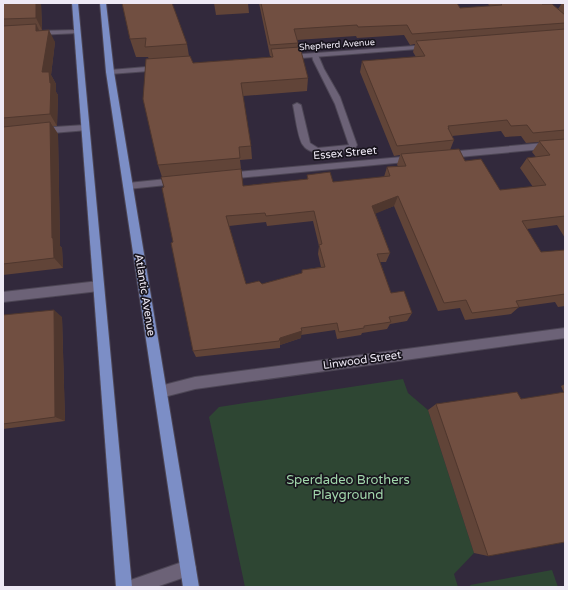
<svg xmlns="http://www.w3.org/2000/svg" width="568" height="590" font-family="'Varela Round',sans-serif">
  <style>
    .green { fill: #2e4633 }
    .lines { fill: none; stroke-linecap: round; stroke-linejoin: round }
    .service-casing { stroke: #4d4655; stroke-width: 2 }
    .minor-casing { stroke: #4d4655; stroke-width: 2 }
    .primary-casing { stroke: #4d4655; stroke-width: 2 }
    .service { fill: #6c6277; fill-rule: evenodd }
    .minor { fill: #6c6277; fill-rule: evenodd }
    .primary { fill: #7c8ec6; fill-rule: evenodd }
    .wall { fill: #614438; fill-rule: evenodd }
    .shaded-wall { fill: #4f372e }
    .building { fill: #714f41; stroke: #4f372e; fill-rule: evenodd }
    .labels { text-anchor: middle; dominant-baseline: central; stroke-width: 3.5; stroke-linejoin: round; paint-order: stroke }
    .far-street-label { font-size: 9px; fill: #eee9f5; stroke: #18141d }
    .street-label { font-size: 11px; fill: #eee9f5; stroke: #18141d }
    .near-park-label { font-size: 13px; fill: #a1d6ab; stroke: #18141d }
  </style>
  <rect width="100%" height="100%" fill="#32293c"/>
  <g class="green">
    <path d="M 403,379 L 408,393 L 428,410 L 474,553 L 454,574 L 458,587 L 245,587 L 209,417 L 219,407 Z"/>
    <path d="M 552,570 L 558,587 L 471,587 L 470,585 Z"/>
  </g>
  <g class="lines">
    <defs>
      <path id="service" d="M 315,53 L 318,55 L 324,69 L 340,97 L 357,145 L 354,150 C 341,153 311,158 303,145 C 298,139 295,114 293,105 L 297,103 L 301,105 L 310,143 L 318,148 L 349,145 L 335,104 L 313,60 L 312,55 Z"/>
      <g id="minor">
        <path d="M 77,30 L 80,32 L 79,33 L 36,35 L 33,33 L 36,31 Z"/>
        <path d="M 428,45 L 430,46 L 430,48 L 288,59 L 284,57 L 288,55 Z"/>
        <path d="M 159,66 L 163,68 L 162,70 L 110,74 L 106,72 L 110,70 Z"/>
        <path d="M 85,125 L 88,126 L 89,128 L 88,130 L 40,134 L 36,131 L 40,128 Z"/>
        <path d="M 565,141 L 565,147 L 448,158 L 444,155 L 448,152 Z"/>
        <path d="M 413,156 L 417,159 L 416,161 L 227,179 L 222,176 L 227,173 Z"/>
        <path d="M 176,178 L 181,181 L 176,184 L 128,189 L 123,186 L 128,183 Z"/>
        <path d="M 99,281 L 103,283 L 104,286 L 103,289 L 99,291 L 3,302 L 3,292 Z"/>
        <path d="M 565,328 L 565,338 L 195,389 L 160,398 L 156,396 L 154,392 L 156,388 L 160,386 L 195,377 Z"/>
        <path d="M 188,560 L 194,562 L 196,568 L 194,574 L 156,587 L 126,587 L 128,581 Z"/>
      </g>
      <g id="primary">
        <path d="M 72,3 L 78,3 L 132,587 L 116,587 Z"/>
        <path d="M 100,3 L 106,3 L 114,72 L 199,587 L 183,587 L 106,72 Z"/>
      </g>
    </defs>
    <use href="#service" class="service-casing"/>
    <use href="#minor" class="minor-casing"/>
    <use href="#primary" class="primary-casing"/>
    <use href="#service" class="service"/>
    <use href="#minor" class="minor"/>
    <use href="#primary" class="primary"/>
  </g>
  <g class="wall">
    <path d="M 3,3 L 41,3 L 42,30 L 38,30 L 55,42 L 51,75 L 56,84 L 56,92 L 58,95 L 57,126 L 53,126 L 58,134 L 60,246 L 62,248 L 63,268 L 3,275 Z"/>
    <path d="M 122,3 L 187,44 L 189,56 L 193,63 L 271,57 L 271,56 L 270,56 L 259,3 L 457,3 L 460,8 L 490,6 L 487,3 L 541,3 L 542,4 L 558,9 L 562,3 L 565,3 L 565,238 L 557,225 L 527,229 L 541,252 L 565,250 L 565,306 L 558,307 L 555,302 L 519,307 L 511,314 L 465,320 L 460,308 L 438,311 L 394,206 L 375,213 L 390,253 L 386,262 L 380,262 L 391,293 L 412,313 L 407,321 L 390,324 L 387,329 L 362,333 L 361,335 L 337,339 L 335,330 L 301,335 L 301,338 L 280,345 L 280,348 L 196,357 L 193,351 L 162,177 L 158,165 L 149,59 L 148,57 L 136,57 L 130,39 ZM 404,35 L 410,45 L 415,44 L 413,52 L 416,57 L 362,61 L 360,72 L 394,156 L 400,155 L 397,165 L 398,166 L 387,167 L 384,177 L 333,182 L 307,175 L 307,179 L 243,186 L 240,160 L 252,159 L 251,146 L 243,96 L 307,91 L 308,78 L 298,47 L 298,43 L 297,40 L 356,36 L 357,38 ZM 501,131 L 505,137 L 521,136 L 526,143 L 539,142 L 532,152 L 536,157 L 527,158 L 520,168 L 533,187 L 500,190 L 465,161 L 450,150 L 454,140 L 452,136 ZM 313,221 L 319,246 L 318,254 L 321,267 L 302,270 L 302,273 L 262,284 L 246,284 L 229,226 L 266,222 L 267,226 Z"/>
    <path d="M 214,3 L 248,3 L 249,13 L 216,15 Z"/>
    <path d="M 3,315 L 62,317 L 65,421 L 3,429 Z"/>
    <path d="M 565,384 L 565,542 L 488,556 L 474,553 L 428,410 L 436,404 L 521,399 L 564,393 L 561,386 Z"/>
  </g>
  <g class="shaded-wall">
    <path d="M 36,3 L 41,3 L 42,30 L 36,18 Z"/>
    <path d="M 36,24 L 42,36 L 36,31 Z"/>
    <path d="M 49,30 L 55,42 L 51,75 L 56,84 L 56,92 L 58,95 L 57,126 L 50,114 L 42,72 Z"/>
    <path d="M 50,122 L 58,134 L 60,246 L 62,248 L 63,268 L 54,258 L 52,238 Z"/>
    <path d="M 398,196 L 394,206 L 370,216 L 372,206 Z"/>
    <path d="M 54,310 L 62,317 L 65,421 L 55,417 Z"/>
    <path d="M 302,331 L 301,338 L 280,345 L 280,348 L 280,338 Z"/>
  </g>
  <g class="building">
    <path d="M 3,3 L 36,3 L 36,18 L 3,19 Z"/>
    <path d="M 122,3 L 172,3 L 187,44 L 145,47 L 146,38 L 130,39 Z"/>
    <path d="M 261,3 L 457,3 L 460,8 L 502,5 L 500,3 L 541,3 L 542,4 L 552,4 L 565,15 L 565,23 L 412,34 L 407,25 L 358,27 L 357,25 L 294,29 L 298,43 L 270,45 Z"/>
    <path d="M 36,24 L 36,31 L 49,30 L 42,72 L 49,72 L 50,83 L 51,83 L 50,114 L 3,118 L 3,26 Z"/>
    <path d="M 565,29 L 565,130 L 533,133 L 527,125 L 511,126 L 507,120 L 448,126 L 449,128 L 448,128 L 454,140 L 397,146 L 362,61 L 425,56 L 416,41 Z"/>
    <path d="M 300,47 L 308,78 L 241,83 L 251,146 L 239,147 L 240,158 L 158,165 L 143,99 L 146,59 L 190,56 L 193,63 L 273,57 L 271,49 Z"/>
    <path d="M 50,122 L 52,238 L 53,238 L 54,258 L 3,264 L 3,127 Z"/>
    <path d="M 565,139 L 565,216 L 522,221 L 541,252 L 565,250 L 565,294 L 516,301 L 519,307 L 472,313 L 466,300 L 444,303 L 398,196 L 372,206 L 390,253 L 377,254 L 391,293 L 404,291 L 412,313 L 389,317 L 391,322 L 364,326 L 364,328 L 339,332 L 337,323 L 301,328 L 302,331 L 280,338 L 279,341 L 193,351 L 171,243 L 173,242 L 162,188 L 164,187 L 161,177 L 241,169 L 243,186 L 308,179 L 307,175 L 330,172 L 333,182 L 390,176 L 387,167 L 406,166 L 401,154 L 459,149 L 465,161 L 481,159 L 500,190 L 546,185 L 527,158 L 550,155 L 539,141 ZM 314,211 L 322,244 L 319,245 L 325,267 L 302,270 L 302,273 L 262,284 L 259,281 L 246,284 L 226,216 L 265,213 L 266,216 Z"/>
    <path d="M 54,310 L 55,417 L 3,424 L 3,315 Z"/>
    <path d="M 517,392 L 521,399 L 565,392 L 565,542 L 488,556 L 436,404 Z"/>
  </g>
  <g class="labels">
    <g class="far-street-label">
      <text transform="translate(337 45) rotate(-4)">Shepherd Avenue</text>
    </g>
    <g class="street-label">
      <text transform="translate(345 153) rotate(-5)">Essex Street</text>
      <text transform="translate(145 295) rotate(81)">Atlantic Avenue</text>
      <text transform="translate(362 360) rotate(-8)">Linwood Street</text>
    </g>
    <g class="near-park-label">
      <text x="348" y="480">Sperdadeo Brothers<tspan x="348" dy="15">Playground</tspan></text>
    </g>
  </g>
  <rect width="568" height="590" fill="none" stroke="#eee9f5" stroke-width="8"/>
</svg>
